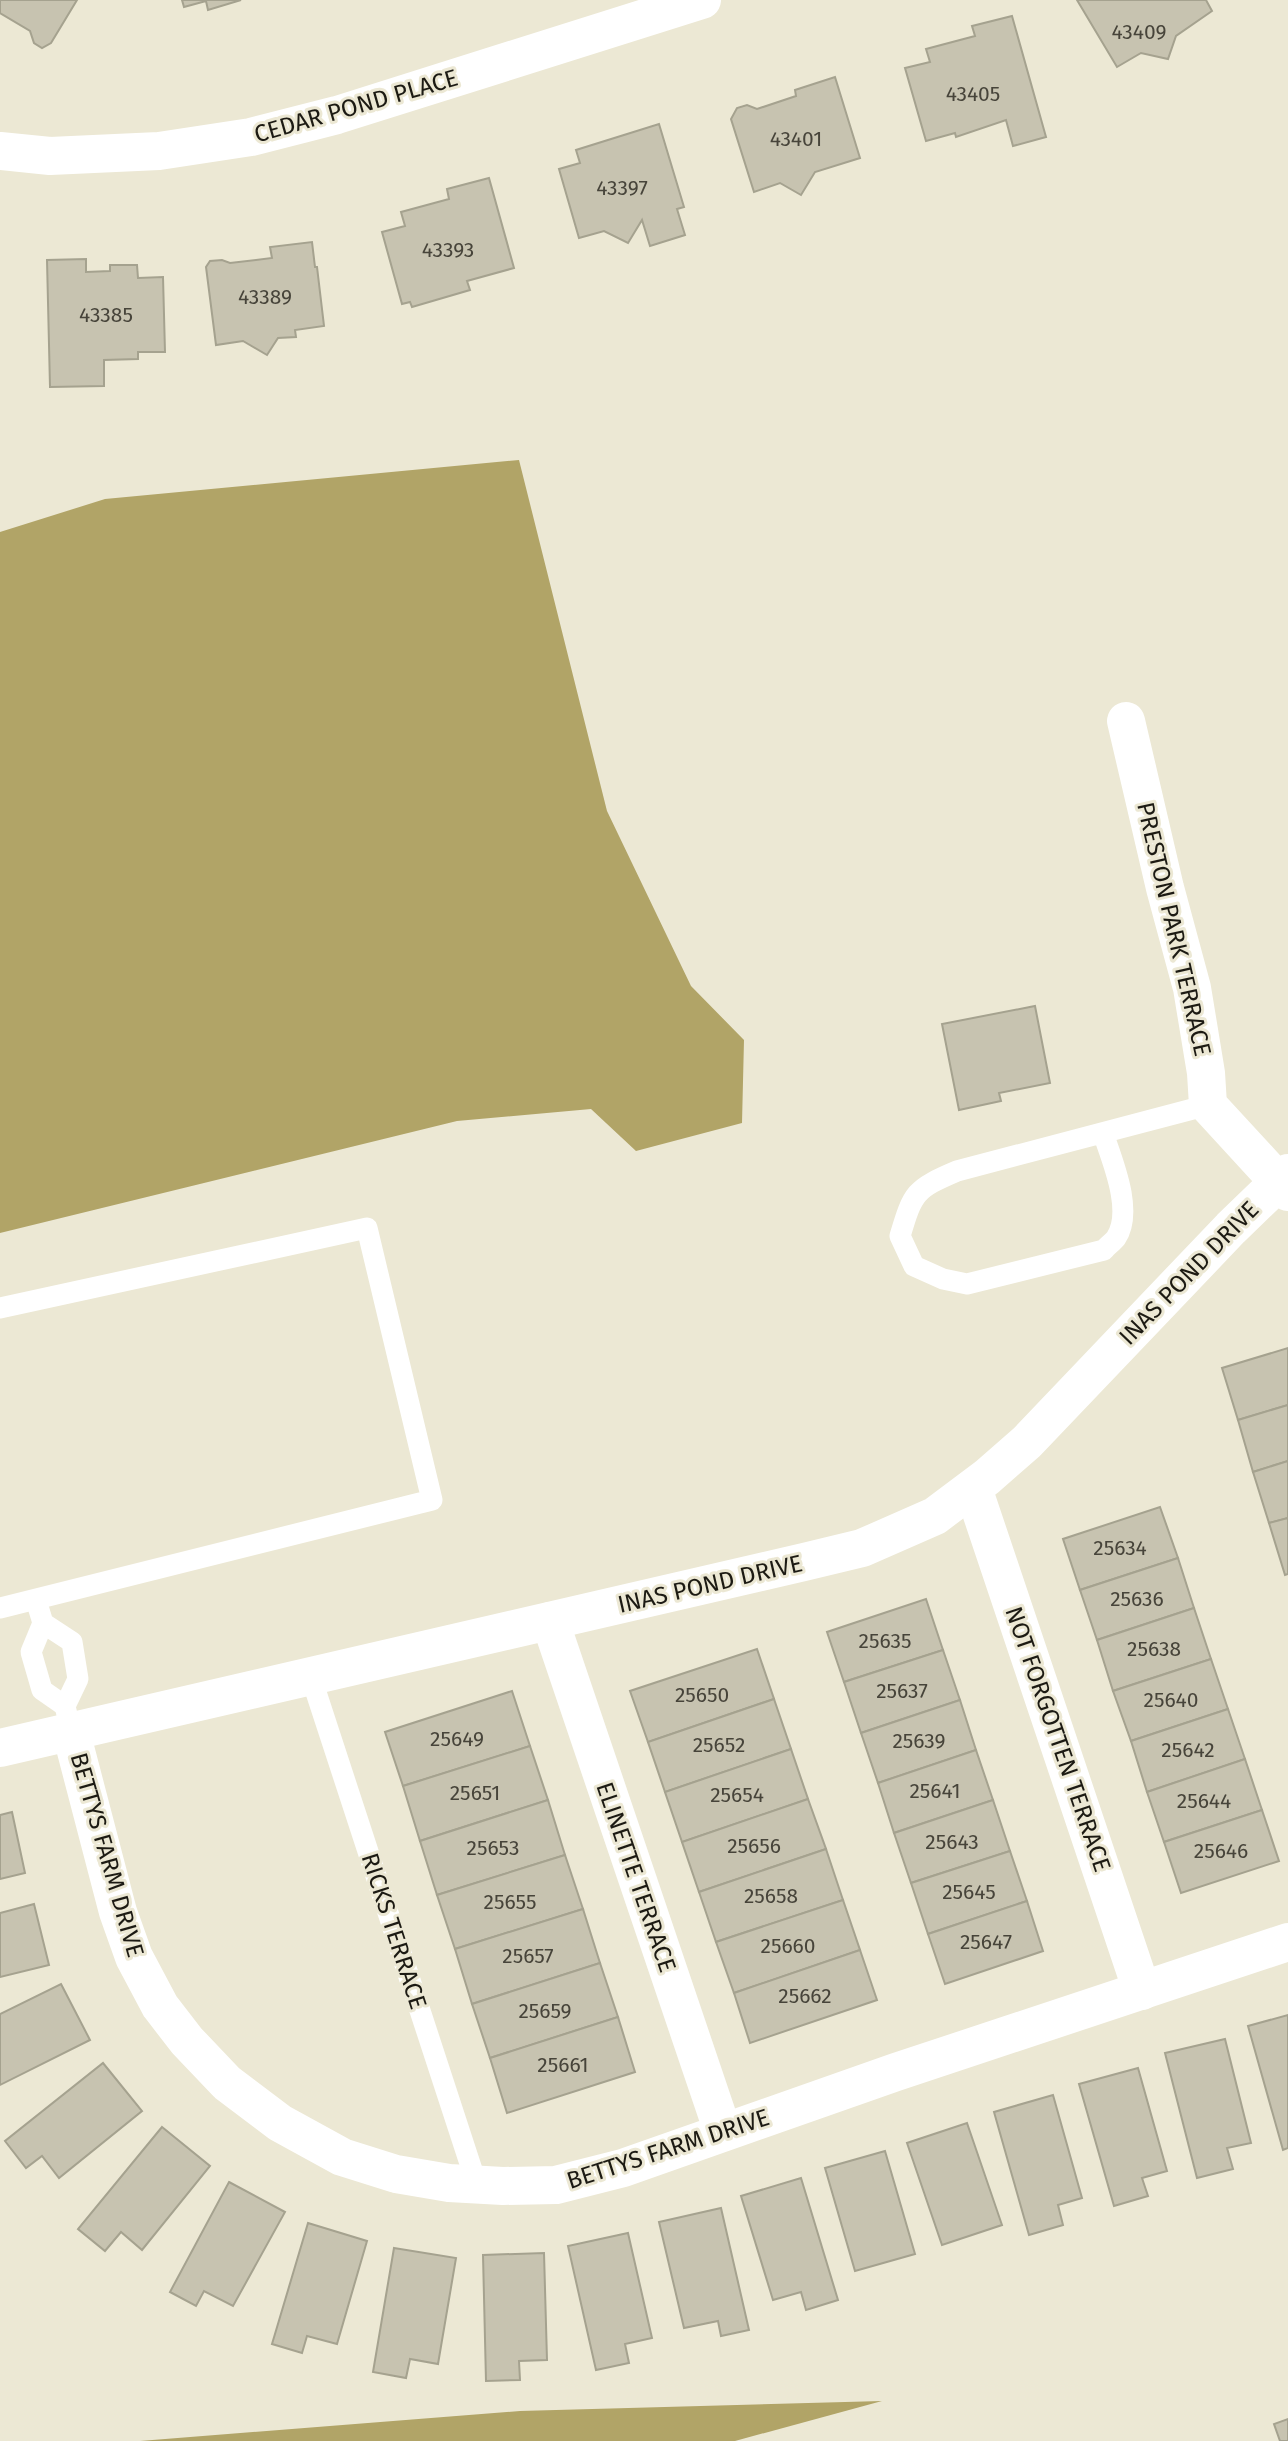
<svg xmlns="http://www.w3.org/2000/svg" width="1288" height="2441" font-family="'Fira Sans',sans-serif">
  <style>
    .forest { fill: #b1a467 }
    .building { fill: #c7c3b0; stroke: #a5a28f; stroke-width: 2 }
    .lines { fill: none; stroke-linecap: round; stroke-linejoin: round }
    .lane { stroke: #fff; stroke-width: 21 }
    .street { stroke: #fff; stroke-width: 38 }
    .labels { text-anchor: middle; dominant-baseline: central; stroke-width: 6; stroke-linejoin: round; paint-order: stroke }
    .number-label { font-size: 21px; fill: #47443a }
    .street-label { font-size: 24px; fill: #1c1a13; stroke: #ece8d4 }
  </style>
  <rect width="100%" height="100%" fill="#ece8d4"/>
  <g class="forest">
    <path d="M 519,460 L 607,811 L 691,986 L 744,1040 L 742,1123 L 636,1151 L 591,1109 L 457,1121 L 0,1233 L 0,532 L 105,499 Z"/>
    <path d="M 882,2401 L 735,2441 L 140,2441 L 520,2411 Z"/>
  </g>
  <g class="building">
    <path d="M 0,0 L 77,0 L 51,43 L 42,48 L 34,43 L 30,31 L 0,13 Z"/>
    <path d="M 182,0 L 241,0 L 208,10 L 206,1 L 184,7 Z"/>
    <path d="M 1077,0 L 1206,0 L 1212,11 L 1176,36 L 1168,59 L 1141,53 L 1117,67 Z"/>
    <path d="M 1012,16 L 1046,137 L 1013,146 L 1006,120 L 956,137 L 955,133 L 926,141 L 905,68 L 930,62 L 926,49 L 975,36 L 972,26 Z"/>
    <path d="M 835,77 L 860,158 L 815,172 L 801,195 L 780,183 L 754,192 L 731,119 L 737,108 L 747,105 L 757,109 L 796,96 L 795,90 Z"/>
    <path d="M 659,124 L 684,207 L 677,209 L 685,235 L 650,246 L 642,220 L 628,243 L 604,231 L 579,238 L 559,169 L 580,163 L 576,150 Z"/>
    <path d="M 489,178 L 514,268 L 467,281 L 470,290 L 412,307 L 410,302 L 402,304 L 382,232 L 405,226 L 401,212 L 449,199 L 447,189 Z"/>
    <path d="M 312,242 L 315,267 L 317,267 L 324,326 L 295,330 L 296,337 L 278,338 L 267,355 L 243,341 L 216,345 L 206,267 L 210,261 L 222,260 L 230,263 L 272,258 L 270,247 Z"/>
    <path d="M 86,259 L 86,272 L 110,271 L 110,265 L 137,265 L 138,278 L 163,277 L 165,352 L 138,352 L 138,359 L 104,360 L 104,386 L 50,387 L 47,260 Z"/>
    <path d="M 1035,1006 L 1050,1083 L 999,1093 L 1001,1101 L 959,1110 L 942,1024 Z"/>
    <path d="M 1288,1348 L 1288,1405 L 1238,1420 L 1222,1368 Z"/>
    <path d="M 1288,1405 L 1288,1461 L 1253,1472 L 1238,1420 Z"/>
    <path d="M 1288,1461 L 1288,1518 L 1269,1523 L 1253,1472 Z"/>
    <path d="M 1160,1507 L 1178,1558 L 1080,1590 L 1063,1539 Z"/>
    <path d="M 1288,1518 L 1288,1574 L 1285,1575 L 1269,1523 Z"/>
    <path d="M 1178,1558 L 1194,1608 L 1097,1640 L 1080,1590 Z"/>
    <path d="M 926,1599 L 943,1650 L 844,1682 L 827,1632 Z"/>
    <path d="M 1194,1608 L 1211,1659 L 1113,1691 L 1097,1640 Z"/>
    <path d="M 757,1649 L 774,1699 L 648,1742 L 630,1691 Z"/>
    <path d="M 943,1650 L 960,1700 L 861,1733 L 844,1682 Z"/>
    <path d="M 1211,1659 L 1228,1709 L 1131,1741 L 1113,1691 Z"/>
    <path d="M 512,1691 L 530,1746 L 403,1786 L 385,1732 Z"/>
    <path d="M 774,1699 L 791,1749 L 665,1792 L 648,1742 Z"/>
    <path d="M 960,1700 L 976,1750 L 878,1783 L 861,1733 Z"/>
    <path d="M 1228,1709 L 1245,1759 L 1147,1792 L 1131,1741 Z"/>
    <path d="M 530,1746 L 548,1800 L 420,1841 L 403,1786 Z"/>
    <path d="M 791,1749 L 808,1799 L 682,1842 L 665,1792 Z"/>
    <path d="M 976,1750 L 993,1800 L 894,1833 L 878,1783 Z"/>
    <path d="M 1245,1759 L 1262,1810 L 1164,1842 L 1147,1792 Z"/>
    <path d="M 808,1799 L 826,1849 L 699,1892 L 682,1842 Z"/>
    <path d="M 548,1800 L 565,1855 L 437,1895 L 420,1841 Z"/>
    <path d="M 993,1800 L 1010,1851 L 911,1883 L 894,1833 Z"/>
    <path d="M 1262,1810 L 1279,1861 L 1181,1893 L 1164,1842 Z"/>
    <path d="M 12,1812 L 25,1873 L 0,1879 L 0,1815 Z"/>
    <path d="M 826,1849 L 843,1900 L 716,1942 L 699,1892 Z"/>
    <path d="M 1010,1851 L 1027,1901 L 928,1934 L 911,1883 Z"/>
    <path d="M 565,1855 L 583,1909 L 455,1949 L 437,1895 Z"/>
    <path d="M 843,1900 L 860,1950 L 734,1993 L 716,1942 Z"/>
    <path d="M 1027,1901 L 1043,1951 L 945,1984 L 928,1934 Z"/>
    <path d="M 34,1904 L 49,1965 L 0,1977 L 0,1913 Z"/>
    <path d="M 583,1909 L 600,1963 L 472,2004 L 455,1949 Z"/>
    <path d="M 860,1950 L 877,2000 L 750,2043 L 734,1993 Z"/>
    <path d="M 600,1963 L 618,2017 L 490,2058 L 472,2004 Z"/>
    <path d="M 61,1984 L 90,2040 L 0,2085 L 0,2014 Z"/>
    <path d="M 1288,2015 L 1288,2148 L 1283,2150 L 1248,2026 Z"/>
    <path d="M 618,2017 L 635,2072 L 507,2113 L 490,2058 Z"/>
    <path d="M 1225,2039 L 1251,2143 L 1227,2148 L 1233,2169 L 1197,2178 L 1165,2053 Z"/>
    <path d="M 103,2063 L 142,2111 L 59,2178 L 42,2156 L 26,2168 L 5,2141 Z"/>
    <path d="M 1138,2068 L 1167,2171 L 1142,2178 L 1148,2196 L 1114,2206 L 1079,2084 Z"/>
    <path d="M 1053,2095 L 1082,2198 L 1058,2205 L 1063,2225 L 1029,2235 L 994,2112 Z"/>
    <path d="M 967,2123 L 1002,2225 L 942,2245 L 907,2143 Z"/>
    <path d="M 162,2127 L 210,2166 L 142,2250 L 121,2232 L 105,2251 L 78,2229 Z"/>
    <path d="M 885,2151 L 915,2254 L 855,2271 L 825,2168 Z"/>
    <path d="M 801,2178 L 838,2300 L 806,2310 L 801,2292 L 773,2300 L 741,2196 Z"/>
    <path d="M 229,2182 L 285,2212 L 233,2306 L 204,2291 L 196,2306 L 170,2292 Z"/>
    <path d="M 721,2208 L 749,2330 L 721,2336 L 718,2321 L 684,2328 L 659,2222 Z"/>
    <path d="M 308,2223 L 367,2241 L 337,2344 L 307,2336 L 302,2353 L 272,2344 Z"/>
    <path d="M 628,2233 L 652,2338 L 625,2344 L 629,2363 L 596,2370 L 568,2246 Z"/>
    <path d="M 394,2248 L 456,2258 L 438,2364 L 410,2359 L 406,2378 L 373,2372 Z"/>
    <path d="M 544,2253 L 547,2360 L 519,2361 L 520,2380 L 486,2381 L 483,2255 Z"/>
    <path d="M 1288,2419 L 1288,2441 L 1280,2441 L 1274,2424 Z"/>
  </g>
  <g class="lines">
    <g class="lane">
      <path d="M 1103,1133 C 1112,1160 1134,1211 1116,1238 C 1113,1242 1107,1246 1104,1250 L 967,1284 L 943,1279 L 914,1266 L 900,1236 C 913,1192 915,1189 957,1171 L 1208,1105"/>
      <path d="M 0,1308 L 367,1228 L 432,1500 L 0,1608"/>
      <path d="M 36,1600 L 43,1623 L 31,1652 L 42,1690 L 65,1706 L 71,1732"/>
      <path d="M 43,1623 L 72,1642 L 78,1679 L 65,1706"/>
      <path d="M 311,1677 L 477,2185"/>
    </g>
    <g class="street">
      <path d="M 0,151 L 50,156 L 159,151 L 251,137 L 337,115 L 702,0"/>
      <path d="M 1126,721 L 1165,888 L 1192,988 L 1206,1073 L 1208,1105 L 1288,1192"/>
      <path d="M 973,1488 L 1142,1991"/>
      <path d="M 550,1621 L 723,2132"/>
      <path d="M 71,1732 L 118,1912 L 134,1957 L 160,2006 L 187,2041 L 227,2083 L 280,2123 L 342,2157 L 396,2174 L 449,2183 L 503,2186 L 556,2185 L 623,2168 L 896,2072 L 1288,1942"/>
      <path d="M 0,1748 L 804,1562 L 862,1548 L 935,1516 L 987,1477 L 1027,1442 L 1231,1228 L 1288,1173"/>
    </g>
  </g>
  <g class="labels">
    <g class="number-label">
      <text x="1139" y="32">43409</text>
      <text x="973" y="94">43405</text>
      <text x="796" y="139">43401</text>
      <text x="622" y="188">43397</text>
      <text x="448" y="250">43393</text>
      <text x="265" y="297">43389</text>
      <text x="106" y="315">43385</text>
      <text x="1120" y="1548">25634</text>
      <text x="1137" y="1599">25636</text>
      <text x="885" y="1641">25635</text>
      <text x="1154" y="1649">25638</text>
      <text x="902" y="1691">25637</text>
      <text x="702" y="1695">25650</text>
      <text x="1171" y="1700">25640</text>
      <text x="457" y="1739">25649</text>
      <text x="919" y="1741">25639</text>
      <text x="719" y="1745">25652</text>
      <text x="1188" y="1750">25642</text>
      <text x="935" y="1791">25641</text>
      <text x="475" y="1793">25651</text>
      <text x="737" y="1795">25654</text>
      <text x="1204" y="1801">25644</text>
      <text x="952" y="1842">25643</text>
      <text x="754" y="1846">25656</text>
      <text x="493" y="1848">25653</text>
      <text x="1221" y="1851">25646</text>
      <text x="969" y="1892">25645</text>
      <text x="771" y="1896">25658</text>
      <text x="510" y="1902">25655</text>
      <text x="986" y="1942">25647</text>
      <text x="788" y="1946">25660</text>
      <text x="528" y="1956">25657</text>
      <text x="805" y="1996">25662</text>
      <text x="545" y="2011">25659</text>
      <text x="563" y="2065">25661</text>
    </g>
    <g class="street-label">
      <text transform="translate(356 106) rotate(-16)">CEDAR POND PLACE</text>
      <text transform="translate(1174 929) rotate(77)">PRESTON PARK TERRACE</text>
      <text transform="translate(1189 1273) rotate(-46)">INAS POND DRIVE</text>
      <text transform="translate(710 1584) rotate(-13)">INAS POND DRIVE</text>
      <text transform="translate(1058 1739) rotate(71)">NOT FORGOTTEN TERRACE</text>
      <text transform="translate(107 1855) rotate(74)">BETTYS FARM DRIVE</text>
      <text transform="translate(636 1877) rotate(71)">ELINETTE TERRACE</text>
      <text transform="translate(394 1931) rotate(72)">RICKS TERRACE</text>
      <text transform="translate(668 2149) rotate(-18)">BETTYS FARM DRIVE</text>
    </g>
  </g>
</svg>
